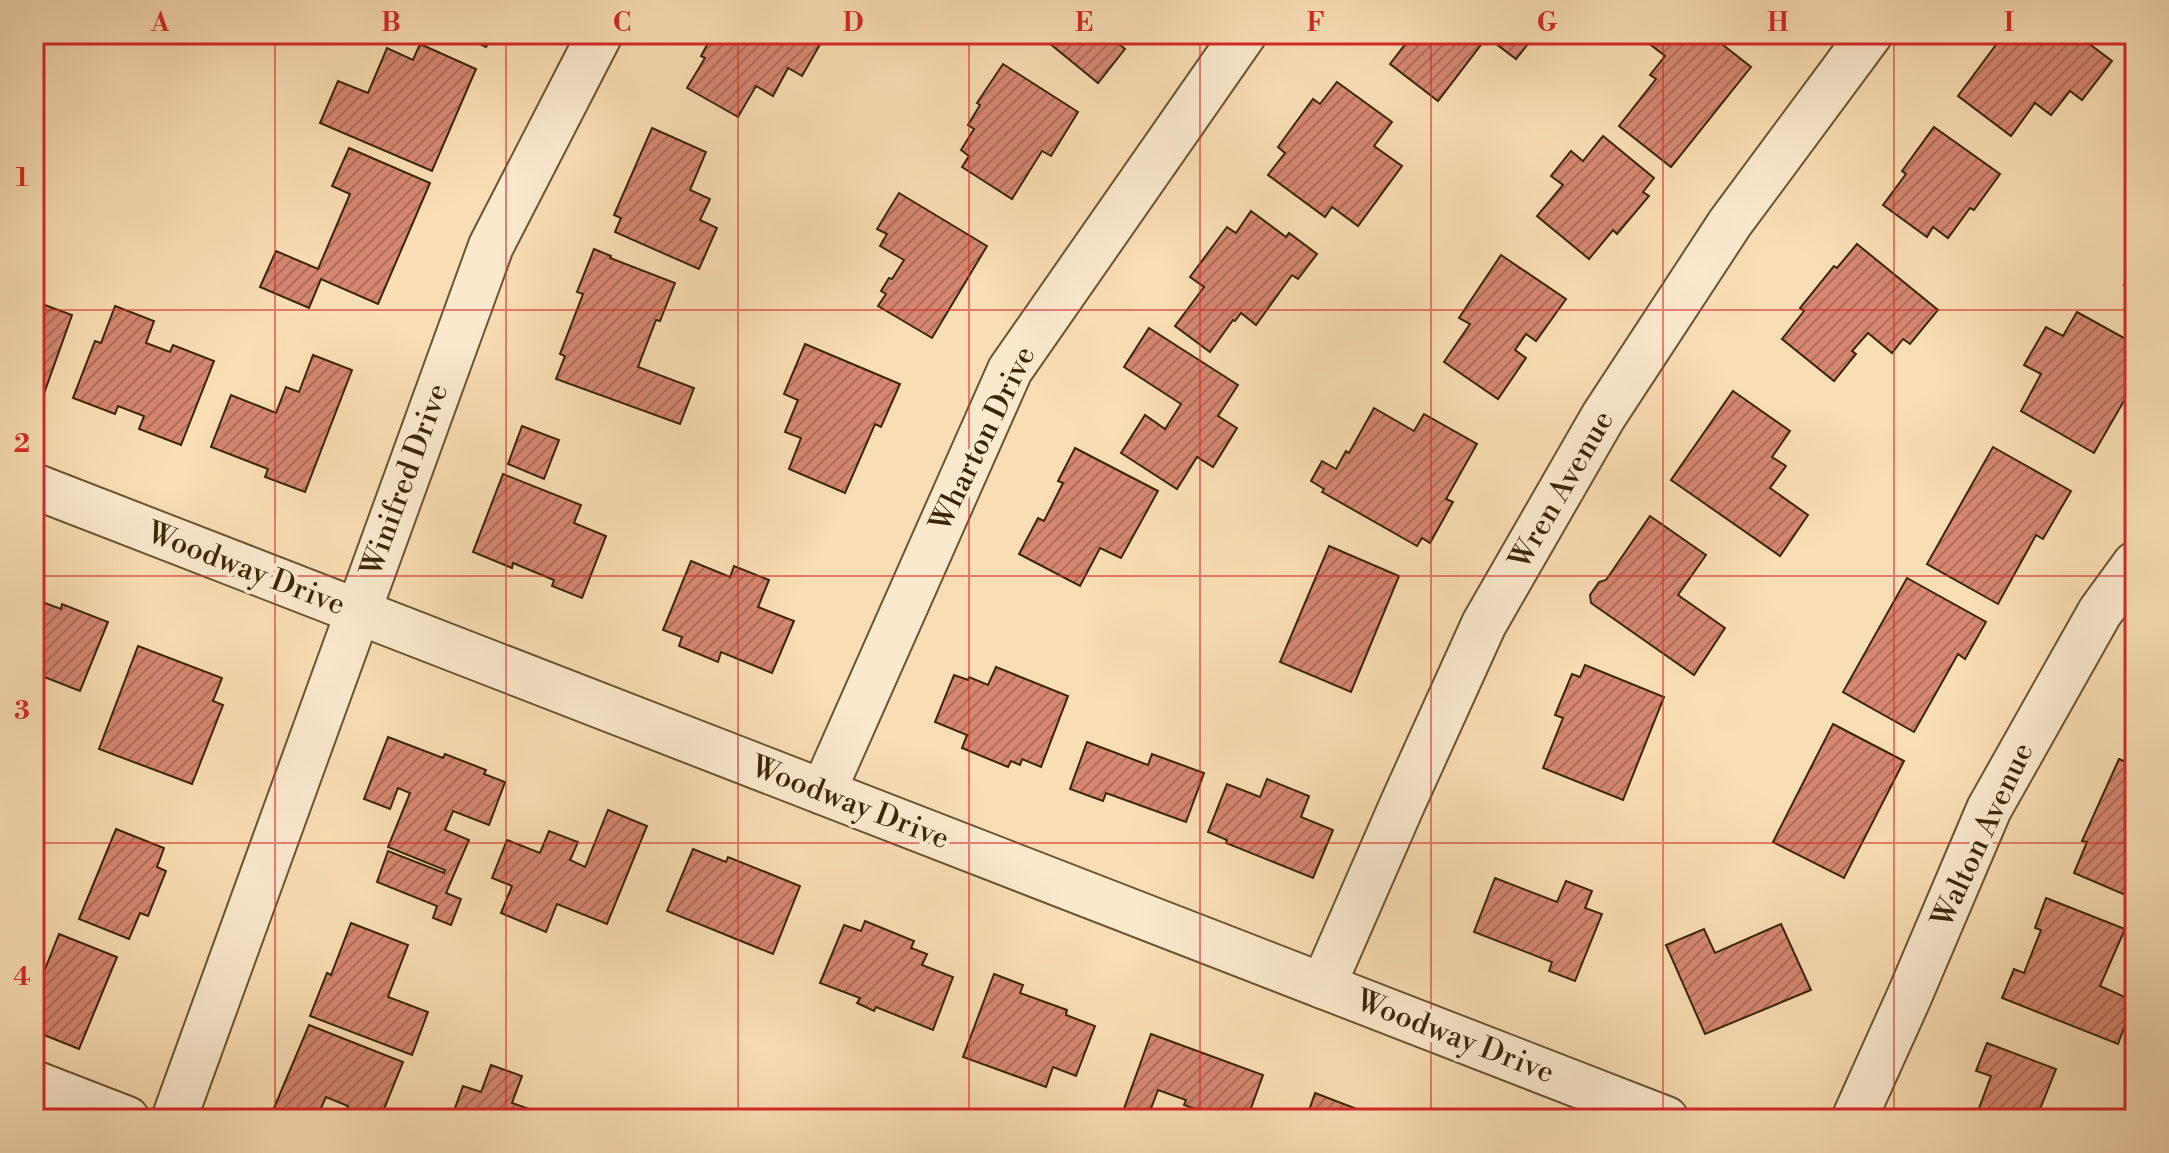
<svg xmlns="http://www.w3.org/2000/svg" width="2169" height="1153" font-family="'Libre Bodoni',serif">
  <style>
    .building { fill: url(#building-hatch); stroke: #3a2607; stroke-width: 2 }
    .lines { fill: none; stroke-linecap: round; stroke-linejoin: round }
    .minor-casing { stroke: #6a5432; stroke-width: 48 }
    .minor { stroke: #fbe9ce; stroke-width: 44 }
    .grid { fill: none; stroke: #d62828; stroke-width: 2; stroke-opacity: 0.55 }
    .labels { text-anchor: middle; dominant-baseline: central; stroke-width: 8; stroke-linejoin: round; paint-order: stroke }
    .street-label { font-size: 30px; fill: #3a2607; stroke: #fbe9ce }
    .neatline { fill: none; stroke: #d62828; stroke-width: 3 }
    .grid-label { font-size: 26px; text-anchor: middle; font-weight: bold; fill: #d62828 }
  </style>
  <defs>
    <pattern id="building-hatch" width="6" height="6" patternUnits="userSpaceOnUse" patternTransform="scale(2)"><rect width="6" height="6" fill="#d58771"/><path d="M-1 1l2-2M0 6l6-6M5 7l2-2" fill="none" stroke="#ae6e5b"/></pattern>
  </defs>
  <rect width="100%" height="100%" fill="#f9ddb4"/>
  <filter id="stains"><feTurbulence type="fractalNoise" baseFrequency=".0025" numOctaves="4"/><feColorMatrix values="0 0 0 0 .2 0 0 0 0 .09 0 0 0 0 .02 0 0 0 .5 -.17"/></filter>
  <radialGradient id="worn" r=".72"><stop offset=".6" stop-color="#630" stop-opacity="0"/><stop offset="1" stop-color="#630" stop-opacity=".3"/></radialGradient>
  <g class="building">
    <path d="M 458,34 L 500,34 L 496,43 L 490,40 L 486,47 Z"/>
    <path d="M 713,34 L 826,34 L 802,76 L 788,68 L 773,96 L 756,86 L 738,117 L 687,88 L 705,58 L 701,56 Z"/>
    <path d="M 1038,34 L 1107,34 L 1125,49 L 1098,83 Z"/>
    <path d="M 1413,34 L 1536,34 L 1516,59 L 1487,37 L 1438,101 L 1390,64 Z"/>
    <path d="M 1660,34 L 1709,34 L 1751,67 L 1671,167 L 1619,126 L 1656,79 L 1650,75 L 1665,56 L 1651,45 Z"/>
    <path d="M 2004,34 L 2076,34 L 2112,61 L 2082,100 L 2070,91 L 2051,115 L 2035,103 L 2011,136 L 1958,96 Z"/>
    <path d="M 420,44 L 476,69 L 432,171 L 320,123 L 338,81 L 368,93 L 387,48 L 413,60 Z"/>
    <path d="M 1003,64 L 1078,112 L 1051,156 L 1042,151 L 1012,199 L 962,167 L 969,156 L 961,150 L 974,129 L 968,125 L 980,105 L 977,103 Z"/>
    <path d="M 1337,82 L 1392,122 L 1374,146 L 1402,166 L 1358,226 L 1332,207 L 1325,217 L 1268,175 L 1285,153 L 1278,147 L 1313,99 L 1320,104 Z"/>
    <path d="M 1934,127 L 2000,174 L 1974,210 L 1970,208 L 1948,238 L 1933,227 L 1927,237 L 1883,205 L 1906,174 L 1902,171 Z"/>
    <path d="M 652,128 L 706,152 L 690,190 L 710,199 L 700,220 L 717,228 L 699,269 L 615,232 L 621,218 L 614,215 Z"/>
    <path d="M 1603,136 L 1654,178 L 1643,192 L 1649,196 L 1617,234 L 1613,230 L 1589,259 L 1537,216 L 1563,185 L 1551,176 L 1571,151 L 1583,161 Z"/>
    <path d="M 349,148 L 430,183 L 378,304 L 321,279 L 309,308 L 260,287 L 276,251 L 318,269 L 350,194 L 332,186 Z"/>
    <path d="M 899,193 L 987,246 L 932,338 L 878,306 L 886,294 L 881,291 L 889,278 L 892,279 L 904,260 L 880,246 L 887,234 L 877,229 Z"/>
    <path d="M 1251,211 L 1286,237 L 1289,233 L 1317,254 L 1298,279 L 1292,275 L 1256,325 L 1241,313 L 1235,321 L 1233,320 L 1210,352 L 1175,326 L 1204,287 L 1190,277 L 1227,227 L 1236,233 Z"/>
    <path d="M 1857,244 L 1938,310 L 1910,344 L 1903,339 L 1892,353 L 1868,333 L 1852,351 L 1856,354 L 1834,381 L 1782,339 L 1804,311 L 1800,308 L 1834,266 L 1837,268 Z"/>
    <path d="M 594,249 L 611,256 L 610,258 L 675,283 L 660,321 L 656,320 L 638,367 L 694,388 L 680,424 L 556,379 L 565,356 L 560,354 L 583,294 L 577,292 Z"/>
    <path d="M 1501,255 L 1566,299 L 1536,341 L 1526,334 L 1515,350 L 1526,358 L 1498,399 L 1444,362 L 1470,324 L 1459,318 Z"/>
    <path d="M 2135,265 L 2135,291 L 2124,285 Z"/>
    <path d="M 34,301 L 72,315 L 42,399 L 34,397 Z"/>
    <path d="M 115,306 L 154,321 L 146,343 L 170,352 L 173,345 L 214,361 L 181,445 L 139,429 L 144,416 L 118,406 L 115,414 L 73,398 L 95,341 L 101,343 Z"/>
    <path d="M 2077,312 L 2135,344 L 2135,395 L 2129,392 L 2094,453 L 2021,411 L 2041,374 L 2024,365 L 2046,327 L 2063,336 Z"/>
    <path d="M 1149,328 L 1238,385 L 1218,416 L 1237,428 L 1213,467 L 1197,457 L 1177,489 L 1121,453 L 1145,415 L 1165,429 L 1181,404 L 1124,367 Z"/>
    <path d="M 805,344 L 900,384 L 881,427 L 875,424 L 845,493 L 789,469 L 801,438 L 785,432 L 798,400 L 784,394 Z"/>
    <path d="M 313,355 L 352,370 L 305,492 L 265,477 L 268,469 L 211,447 L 231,395 L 276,413 L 286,387 L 299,392 Z"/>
    <path d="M 1733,391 L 1790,431 L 1772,457 L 1786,466 L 1770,488 L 1808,515 L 1780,556 L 1671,480 Z"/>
    <path d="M 1374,408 L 1414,431 L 1424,414 L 1477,444 L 1446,499 L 1453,502 L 1430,543 L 1422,538 L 1417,546 L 1322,492 L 1324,489 L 1311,481 L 1322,461 L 1336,469 L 1346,451 L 1349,453 Z"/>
    <path d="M 522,426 L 559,440 L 544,479 L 508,464 Z"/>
    <path d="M 1993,447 L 2071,491 L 2043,539 L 2036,535 L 1998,604 L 1927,564 Z"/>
    <path d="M 1075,448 L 1158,491 L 1121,558 L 1100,548 L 1080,586 L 1019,554 L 1038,518 L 1044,521 L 1063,483 L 1058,481 Z"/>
    <path d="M 503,474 L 581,505 L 574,523 L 606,536 L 582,598 L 552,586 L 554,580 L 513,563 L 512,568 L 473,552 Z"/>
    <path d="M 1650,516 L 1706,555 L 1678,595 L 1725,628 L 1694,675 L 1591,603 L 1590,595 L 1599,582 L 1606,580 Z"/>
    <path d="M 1329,546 L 1399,576 L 1351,692 L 1280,662 Z"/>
    <path d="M 691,561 L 730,577 L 734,566 L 769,580 L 758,607 L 794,621 L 772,673 L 721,652 L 718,662 L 679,646 L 682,637 L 663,630 Z"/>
    <path d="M 1907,578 L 1986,622 L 1965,659 L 1958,654 L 1914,732 L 1843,692 Z"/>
    <path d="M 34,599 L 61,609 L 62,604 L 108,622 L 80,691 L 34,673 Z"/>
    <path d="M 138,646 L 222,678 L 213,701 L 223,705 L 192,784 L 99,749 Z"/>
    <path d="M 1585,665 L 1664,697 L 1623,800 L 1543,768 L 1563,718 L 1555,715 L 1572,674 L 1580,677 Z"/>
    <path d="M 996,667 L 1068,696 L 1041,767 L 1022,759 L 1020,765 L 1011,761 L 1008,767 L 962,748 L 967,735 L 935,722 L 954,675 L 968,680 L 969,677 L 988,685 Z"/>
    <path d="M 1833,724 L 1904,761 L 1844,878 L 1773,842 Z"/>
    <path d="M 388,737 L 443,758 L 445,754 L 486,770 L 484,774 L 505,782 L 489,825 L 453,811 L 445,830 L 469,840 L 446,893 L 461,899 L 451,925 L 433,918 L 437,906 L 377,882 L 388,851 L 444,873 L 445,870 L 388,847 L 410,793 L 398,788 L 390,809 L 364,799 Z"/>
    <path d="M 1087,742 L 1148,765 L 1152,754 L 1204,773 L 1186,822 L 1106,793 L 1103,801 L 1070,789 Z"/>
    <path d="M 2119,759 L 2135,766 L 2135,885 L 2130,897 L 2074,873 L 2087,842 L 2082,841 Z"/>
    <path d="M 1267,779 L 1309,796 L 1301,817 L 1333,830 L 1313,878 L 1226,843 L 1227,840 L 1208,832 L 1227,784 L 1260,797 Z"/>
    <path d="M 608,810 L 647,826 L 607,924 L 557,904 L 546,932 L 501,913 L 512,886 L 492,878 L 507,840 L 540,853 L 549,831 L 578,842 L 570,860 L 585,867 Z"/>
    <path d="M 116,829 L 164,848 L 157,867 L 166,871 L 148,916 L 140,913 L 129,939 L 79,919 Z"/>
    <path d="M 693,849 L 726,862 L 728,857 L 800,886 L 773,954 L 667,911 Z"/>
    <path d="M 1495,878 L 1557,902 L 1566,881 L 1592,891 L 1585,908 L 1602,914 L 1575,981 L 1549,971 L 1552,962 L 1474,932 Z"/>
    <path d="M 2046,898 L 2125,929 L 2100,986 L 2134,1001 L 2118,1044 L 2002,998 L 2014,969 L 2024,973 L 2041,930 L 2035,928 Z"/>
    <path d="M 865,921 L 914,941 L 911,948 L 927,954 L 922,965 L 953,977 L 933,1030 L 876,1007 L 874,1011 L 857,1003 L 860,998 L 820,983 L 844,925 L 861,931 Z"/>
    <path d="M 351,923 L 408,945 L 388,997 L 428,1012 L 412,1055 L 310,1016 L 327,973 L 331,975 Z"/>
    <path d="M 1781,924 L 1811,990 L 1705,1034 L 1666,945 L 1704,929 L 1715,953 Z"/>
    <path d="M 59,934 L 117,957 L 79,1049 L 34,1031 L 34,971 L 43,974 Z"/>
    <path d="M 994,974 L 1023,985 L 1020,993 L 1067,1010 L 1066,1015 L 1095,1026 L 1076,1076 L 1053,1067 L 1046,1087 L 963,1057 Z"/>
    <path d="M 309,1025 L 403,1062 L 380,1119 L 343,1119 L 348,1106 L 326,1097 L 316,1119 L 281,1119 L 271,1115 Z"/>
    <path d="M 1151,1034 L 1263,1075 L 1247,1119 L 1223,1119 L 1184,1105 L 1186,1100 L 1158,1090 L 1147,1119 L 1127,1119 L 1121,1117 Z"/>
    <path d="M 1987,1043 L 2056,1069 L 2036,1119 L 1975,1119 L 1991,1076 L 1976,1071 Z"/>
    <path d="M 491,1065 L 522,1076 L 512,1103 L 557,1119 L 451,1119 L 463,1086 L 481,1092 Z"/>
    <path d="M 1315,1093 L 1357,1109 L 1353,1119 L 1306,1119 Z"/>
  </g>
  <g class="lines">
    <defs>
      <g id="minor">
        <path d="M 34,486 L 1666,1119"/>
        <path d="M 823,792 L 1010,370 L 1244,34"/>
        <path d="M 1323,986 L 1402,805 L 1484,624 L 1603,417 L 1730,223 L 1870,34"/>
        <path d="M 34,1083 L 127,1119"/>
        <path d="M 174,1119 L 491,246 L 600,34"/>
        <path d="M 1854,1119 L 1909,997 L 1989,809 L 2100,612 L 2135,564"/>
      </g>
    </defs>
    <use href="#minor" class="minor-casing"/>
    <use href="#minor" class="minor"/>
  </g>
  <path class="grid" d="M 275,34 L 275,1119M 506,34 L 506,1119M 738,34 L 738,1119M 969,34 L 969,1119M 1200,34 L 1200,1119M 1431,34 L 1431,1119M 1663,34 L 1663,1119M 1894,34 L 1894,1119M 34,310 L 2135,310M 34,576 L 2135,576M 34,843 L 2135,843"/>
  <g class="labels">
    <g class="street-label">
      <text transform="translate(983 439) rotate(-64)">Wharton Drive</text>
      <text transform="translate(405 480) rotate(-70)">Winifred Drive</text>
      <text transform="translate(1562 490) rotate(-60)">Wren Avenue</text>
      <text transform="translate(246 569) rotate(21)">Woodway Drive</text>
      <text transform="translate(850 803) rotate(21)">Woodway Drive</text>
      <text transform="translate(1983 835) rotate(-65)">Walton Avenue</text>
      <text transform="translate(1455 1037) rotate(21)">Woodway Drive</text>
    </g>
  </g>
  <rect width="2169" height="1153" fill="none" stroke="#f9ddb4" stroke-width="88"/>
  <rect x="44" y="44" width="2081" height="1065" class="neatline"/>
  <g class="grid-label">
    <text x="160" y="31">A</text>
    <text x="391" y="31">B</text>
    <text x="622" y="31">C</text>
    <text x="853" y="31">D</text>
    <text x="1084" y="31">E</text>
    <text x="1316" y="31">F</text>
    <text x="1547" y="31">G</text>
    <text x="1778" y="31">H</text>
    <text x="2009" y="31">I</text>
    <text x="22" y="186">1</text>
    <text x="22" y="452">2</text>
    <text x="22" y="719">3</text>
    <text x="22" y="985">4</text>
  </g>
  <rect width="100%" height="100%" filter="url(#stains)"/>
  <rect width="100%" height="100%" fill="url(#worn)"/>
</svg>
